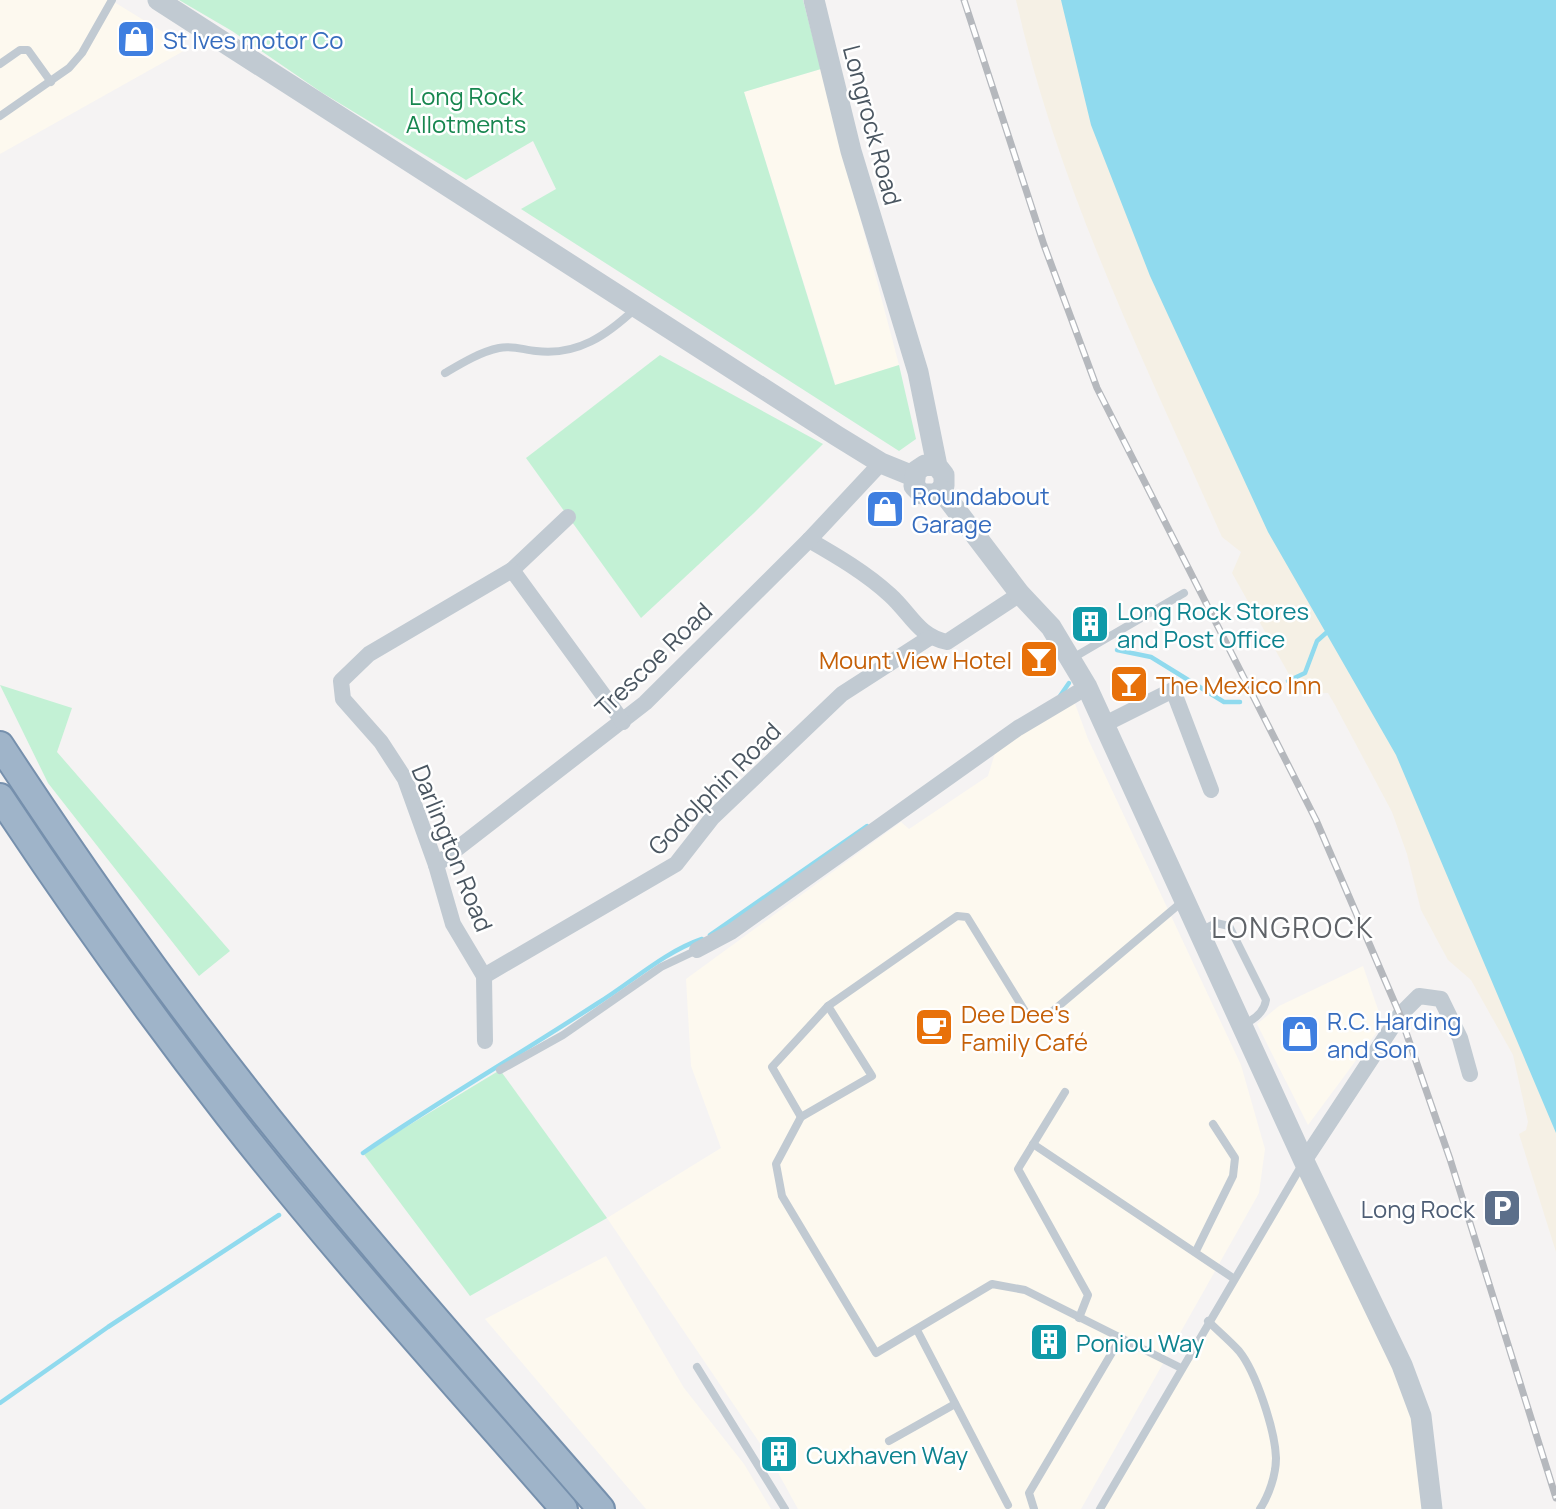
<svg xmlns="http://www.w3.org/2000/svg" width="1556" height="1509" font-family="Manrope,sans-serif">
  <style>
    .commercial { fill: #fdf9ef }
    .green { fill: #c3f1d5 }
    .sand { fill: #f5f0e5 }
    .water { fill: #90daee }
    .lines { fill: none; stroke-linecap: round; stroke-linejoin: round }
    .stream { stroke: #90daee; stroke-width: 4.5 }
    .trunk-casing { stroke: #7690ad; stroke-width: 30 }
    .service { stroke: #c1cad2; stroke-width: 8 }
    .minor { stroke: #c1cad2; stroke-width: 16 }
    .tertiary { stroke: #c1cad2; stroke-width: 21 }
    .trunk { stroke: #9fb4c9; stroke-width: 26 }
    .rail-casing { stroke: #b5b8bd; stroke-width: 7 }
    .rail { stroke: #fff; stroke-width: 4.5; stroke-dasharray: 13; stroke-linecap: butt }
    .labels { text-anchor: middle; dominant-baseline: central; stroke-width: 5; stroke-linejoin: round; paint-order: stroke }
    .shop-label { font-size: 24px; fill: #366cbe; stroke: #fff; text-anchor: start }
    .park-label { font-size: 24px; fill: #17864f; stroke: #fff }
    .street-label { font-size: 24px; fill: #4a5661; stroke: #fff }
    .culture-label { font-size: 24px; fill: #0d838f; stroke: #fff; text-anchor: start }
    .food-label { font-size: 24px; fill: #c56008; stroke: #fff; text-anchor: start }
    .service-label { font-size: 24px; fill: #4e5e75; stroke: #fff; text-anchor: end }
    .quarter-label { font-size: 28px; letter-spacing: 2px; fill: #5f6368; stroke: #fff }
  </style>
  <rect width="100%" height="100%" fill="#f5f3f3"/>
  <g class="commercial">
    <path d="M 0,0 L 111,0 L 189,48 L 0,154 Z"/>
    <path d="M 821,69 L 899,365 L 836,386 L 744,92 Z"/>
    <path d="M 1074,701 L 1088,739 L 1241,1065 L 1265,1149 L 1259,1193 L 1081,1509 L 798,1509 L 770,1458 L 607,1218 L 721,1148 L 691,1066 L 686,979 L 901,822 L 909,829 L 988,776 L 995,753 L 1021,732 Z"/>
    <path d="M 1363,966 L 1383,1024 L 1308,1125 L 1257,1024 L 1279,1006 Z"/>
    <path d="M 1304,1161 L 1402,1365 L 1432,1509 L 1100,1509 Z"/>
    <path d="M 606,1256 L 684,1388 L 744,1464 L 771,1509 L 646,1509 L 485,1319 Z"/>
  </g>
  <g class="green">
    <path d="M 179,0 L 803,0 L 821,69 L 744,92 L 835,385 L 899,365 L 916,439 L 899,451 L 521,209 L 556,189 L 533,141 L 466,180 L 321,92 L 232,31 Z"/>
    <path d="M 660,355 L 823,444 L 754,513 L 641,618 L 526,458 Z"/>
    <path d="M 0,685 L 72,708 L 57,752 L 230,951 L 199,976 L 48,783 Z"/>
    <path d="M 500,1070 L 607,1218 L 470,1296 L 363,1153 Z"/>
  </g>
  <path class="sand" d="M 1016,0 L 1281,0 L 1556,422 L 1556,1252 L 1519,1134 L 1526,1130 L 1528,1122 L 1513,1055 L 1471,980 L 1448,960 L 1421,910 L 1407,854 L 1392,812 L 1335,705 L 1328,693 L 1300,694 L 1232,573 L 1241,552 L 1222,537 C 1145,363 1058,188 1016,0 Z"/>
  <path class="water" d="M 1061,0 L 1556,0 L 1556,1133 L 1396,755 L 1268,532 L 1150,276 L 1091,125 Z"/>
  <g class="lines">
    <g class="stream">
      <path d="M 1117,650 L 1151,657 L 1224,702 L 1240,702"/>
      <path d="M 1288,681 L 1305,673 L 1317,641 L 1326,633"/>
      <path d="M 1060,696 L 1069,683"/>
      <path d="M 710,935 L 867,826"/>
      <path d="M 363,1153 C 440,1100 520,1054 598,1003 C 632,982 664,952 702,939"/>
      <path d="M 0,1403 L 108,1327 L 279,1215"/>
    </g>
    <defs>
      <g id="trunk">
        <path d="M 0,745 C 84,873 173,999 268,1118 C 375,1252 489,1380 601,1509"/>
        <path d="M 0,797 C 72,906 148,1012 228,1115 C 334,1251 451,1379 564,1509"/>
      </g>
    </defs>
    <use href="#trunk" class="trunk-casing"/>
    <g class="service">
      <path d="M 0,64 L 20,50 L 28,50 L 51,82"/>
      <path d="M 0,116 L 69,68 L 82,53 L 112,0"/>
      <path d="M 445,373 C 462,363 480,352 499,348 C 512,345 524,350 536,351 C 578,356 607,335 636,308"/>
      <path d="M 1071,659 L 1184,593"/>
      <path d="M 1200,931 L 1216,923 L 1229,926 L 1266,1000 C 1264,1013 1254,1020 1242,1025"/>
      <path d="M 500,1070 L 563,1035 L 661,967 L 697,950"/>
      <path d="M 1065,1092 L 1018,1169 L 1088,1295 L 1079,1318"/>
      <path d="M 801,1117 L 772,1067 L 828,1006"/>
      <path d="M 1033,1144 L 1233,1278"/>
      <path d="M 1196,1251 L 1233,1176 L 1235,1158 L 1213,1124"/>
      <path d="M 1208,1321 C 1218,1331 1229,1340 1239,1351 C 1256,1372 1275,1430 1276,1458 C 1276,1475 1269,1495 1260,1509"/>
      <path d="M 917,1330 L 1008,1505"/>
      <path d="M 697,1367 L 785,1509"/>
      <path d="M 1181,1368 L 1025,1290 L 992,1284 L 876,1353 L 782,1196 L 776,1164 L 801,1117 L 872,1076 L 828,1006 L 957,916 L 967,917 L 1028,1016 L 1048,1015 L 1183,901"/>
      <path d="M 889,1441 L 955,1404"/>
      <path d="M 1034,1509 L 1029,1493 L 1120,1339"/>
      <path d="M 1100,1509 L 1303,1163"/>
    </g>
    <g class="minor">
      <path d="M 809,540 C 837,556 866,573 890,595 C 911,614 918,636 947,642 L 1020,594"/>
      <path d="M 512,570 L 568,517"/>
      <path d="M 1103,725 L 1173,690 L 1211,790"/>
      <path d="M 436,865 L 645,703 L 809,540 L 881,463"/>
      <path d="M 697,950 L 731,932 L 1018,728 L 1087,687"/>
      <path d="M 484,976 L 676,864 L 712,818 L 842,694 L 929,638"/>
      <path d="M 485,1041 L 484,976 L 453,924 L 436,865 L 405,779 L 381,742 L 343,699 L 341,681 L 369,654 L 512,570 L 623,722"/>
      <path d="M 1304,1161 L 1400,1015 L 1419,996 L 1441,999 L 1460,1038 L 1470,1074"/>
    </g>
    <g class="tertiary">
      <path d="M 158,0 L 837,436 L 881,463 L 913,476"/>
      <path d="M 814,0 L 851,151 L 918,372 L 937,466 L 944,475 L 944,486 L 937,494 L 922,494 L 914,486 L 916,471 L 925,465 L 937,466"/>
      <path d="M 941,490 L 1020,594 L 1051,627 L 1087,687 L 1304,1161 L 1402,1365 L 1421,1416 L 1432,1509"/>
    </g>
    <use href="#trunk" class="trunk"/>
    <defs>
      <path id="rail" d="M 964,0 L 1044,245 L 1097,388 L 1316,820 L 1400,1015 L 1450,1159 L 1556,1498"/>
    </defs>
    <use href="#rail" class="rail-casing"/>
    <use href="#rail" class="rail"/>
  </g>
  <defs>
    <symbol id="shop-square" viewBox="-11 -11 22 22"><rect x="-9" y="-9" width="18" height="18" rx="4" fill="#3f7fe0" stroke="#fff"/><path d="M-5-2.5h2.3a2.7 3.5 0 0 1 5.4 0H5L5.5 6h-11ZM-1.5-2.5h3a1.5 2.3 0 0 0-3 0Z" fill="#fff"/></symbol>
    <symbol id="building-square" viewBox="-11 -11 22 22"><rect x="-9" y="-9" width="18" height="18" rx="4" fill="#0f9aa8" stroke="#fff"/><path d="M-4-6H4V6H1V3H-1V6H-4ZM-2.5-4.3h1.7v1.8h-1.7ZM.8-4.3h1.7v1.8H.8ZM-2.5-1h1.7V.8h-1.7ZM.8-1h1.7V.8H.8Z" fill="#fff"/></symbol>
    <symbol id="bar-square" viewBox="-11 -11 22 22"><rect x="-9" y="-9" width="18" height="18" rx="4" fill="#e8710a" stroke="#fff"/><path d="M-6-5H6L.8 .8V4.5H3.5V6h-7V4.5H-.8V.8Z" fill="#fff"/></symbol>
    <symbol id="cafe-square" viewBox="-11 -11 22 22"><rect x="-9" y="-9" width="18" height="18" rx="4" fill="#e8710a" stroke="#fff"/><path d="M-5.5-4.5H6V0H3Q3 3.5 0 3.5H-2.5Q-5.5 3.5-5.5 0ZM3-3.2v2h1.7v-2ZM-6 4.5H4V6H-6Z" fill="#fff"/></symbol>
    <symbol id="parking-square" viewBox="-11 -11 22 22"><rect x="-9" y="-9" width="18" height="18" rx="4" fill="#5c6f8a" stroke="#fff"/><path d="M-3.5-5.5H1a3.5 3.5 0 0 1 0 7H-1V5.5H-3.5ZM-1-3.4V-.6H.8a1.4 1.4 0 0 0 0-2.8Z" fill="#fff"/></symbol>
  </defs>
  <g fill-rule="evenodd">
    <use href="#shop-square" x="114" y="17" width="44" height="44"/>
    <use href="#shop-square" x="863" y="487" width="44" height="44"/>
    <use href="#building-square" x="1068" y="602" width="44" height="44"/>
    <use href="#bar-square" x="1017" y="637" width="44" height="44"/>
    <use href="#bar-square" x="1107" y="662" width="44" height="44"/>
    <use href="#cafe-square" x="912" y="1005" width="44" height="44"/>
    <use href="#shop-square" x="1278" y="1012" width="44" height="44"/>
    <use href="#parking-square" x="1480" y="1186" width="44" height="44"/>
    <use href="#building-square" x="1027" y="1320" width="44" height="44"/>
    <use href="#building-square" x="757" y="1432" width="44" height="44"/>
  </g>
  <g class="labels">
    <g class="shop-label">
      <text x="163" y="39">St Ives motor Co</text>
      <text x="912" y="495">Roundabout<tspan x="912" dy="28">Garage</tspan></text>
      <text x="1327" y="1020">R.C. Harding<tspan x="1327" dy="28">and Son</tspan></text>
    </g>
    <g class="park-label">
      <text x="466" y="95">Long Rock<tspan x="466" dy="28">Allotments</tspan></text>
    </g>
    <g class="street-label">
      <text transform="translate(873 125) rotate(75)">Longrock Road</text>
      <text transform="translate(653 659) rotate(-44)">Trescoe Road</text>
      <text transform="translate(714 788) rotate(-45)">Godolphin Road</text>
      <text transform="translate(453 848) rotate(68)">Darlington Road</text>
    </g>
    <g class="culture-label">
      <text x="1117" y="610">Long Rock Stores<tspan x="1117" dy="28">and Post Office</tspan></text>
      <text x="1076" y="1342">Poniou Way</text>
      <text x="806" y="1454">Cuxhaven Way</text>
    </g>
    <g class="food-label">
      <text x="1012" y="659" text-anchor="end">Mount View Hotel</text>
      <text x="1156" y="684">The Mexico Inn</text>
      <text x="961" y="1013">Dee Dee's<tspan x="961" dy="28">Family Café</tspan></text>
    </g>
    <g class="service-label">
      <text x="1475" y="1208">Long Rock</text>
    </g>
    <g class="quarter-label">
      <text x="1293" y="927">LONGROCK</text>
    </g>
  </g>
</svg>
